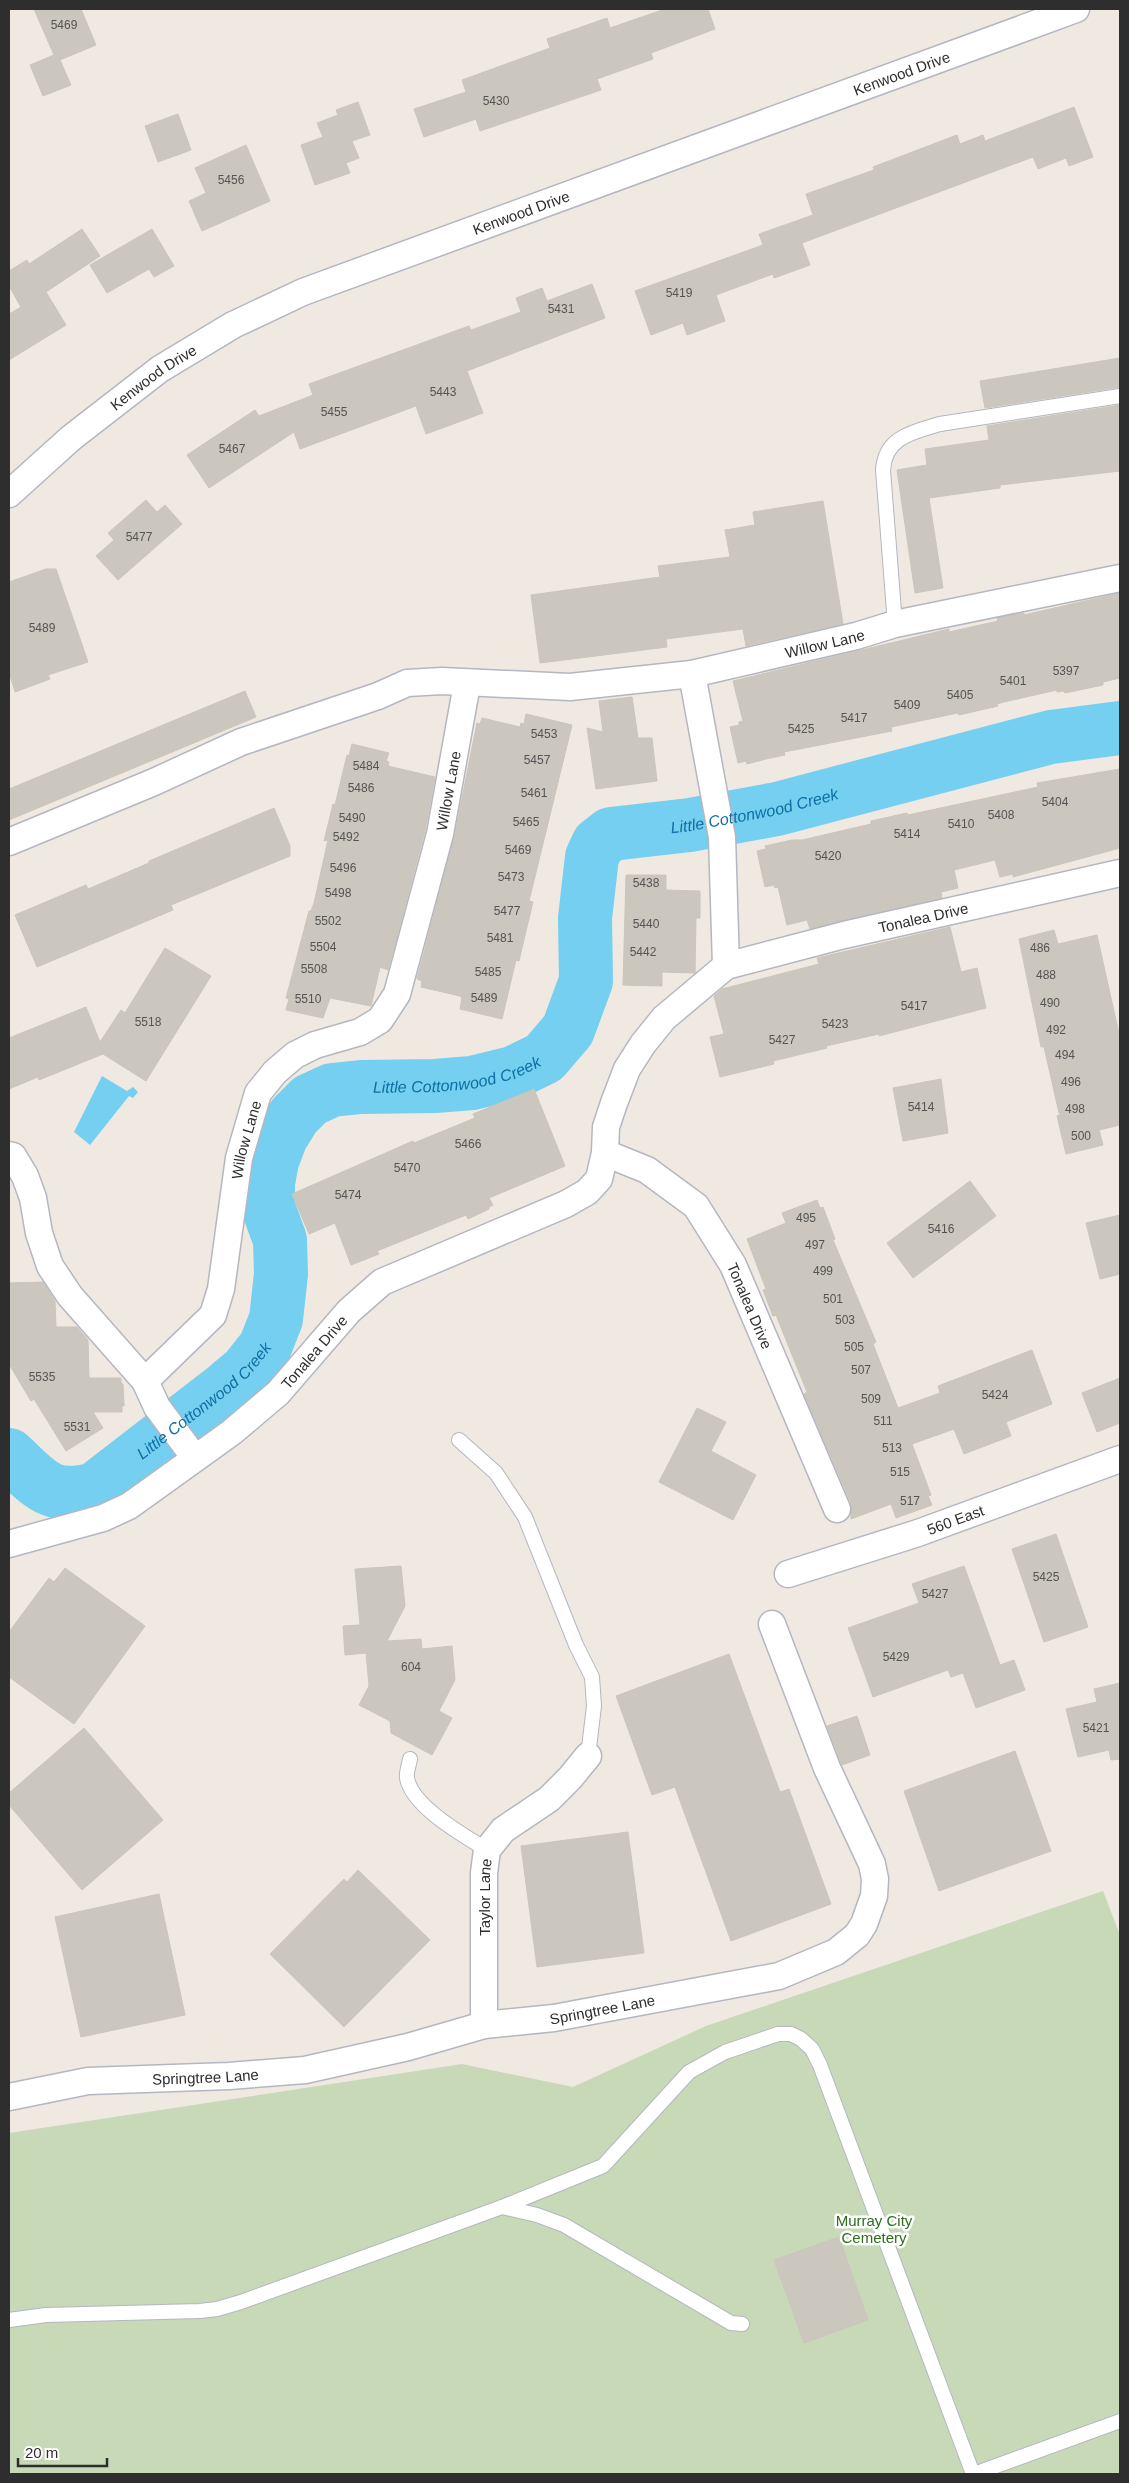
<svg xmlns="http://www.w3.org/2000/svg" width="1129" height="2483" font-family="Arial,sans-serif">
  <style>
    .cemetery { fill: #c8d9b8 }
    .water { fill: #75cff0 }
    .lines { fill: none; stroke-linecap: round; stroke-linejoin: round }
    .river { stroke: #75cff0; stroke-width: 54 }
    .building { fill: #cbc7bf; stroke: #cbc5ba }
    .service-casing { stroke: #b4b7c1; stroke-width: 16 }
    .minor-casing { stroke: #b4b7c1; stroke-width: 29 }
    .service { stroke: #fff; stroke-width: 14 }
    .minor { stroke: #fff; stroke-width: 26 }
    .labels { text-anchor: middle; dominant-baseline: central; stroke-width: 5; stroke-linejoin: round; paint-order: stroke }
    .number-label { font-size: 12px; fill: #555452 }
    .street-label { font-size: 15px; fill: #2e2e2e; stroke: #fff }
    .park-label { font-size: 15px; fill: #2c6e1b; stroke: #fff }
    .water-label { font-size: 16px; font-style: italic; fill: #0d6fa3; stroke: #fff }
  </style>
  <rect width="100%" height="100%" fill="#efe9e1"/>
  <path class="cemetery" d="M 1103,1891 L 1120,1935 L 1120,2474 L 9,2474 L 9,2133 L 462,2064 L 573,2087 L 706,2026 Z"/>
  <path class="water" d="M 102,1076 L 127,1091 L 133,1087 L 138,1092 L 133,1098 L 129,1096 L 90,1145 L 74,1132 Z"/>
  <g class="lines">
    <path class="river" id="s1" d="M 9,1455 C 40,1484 50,1501 95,1489 L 227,1387 L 246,1371 L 265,1347 L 276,1319 L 281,1274 L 280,1240 L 268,1207 L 268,1183 L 272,1161 L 281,1137 L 294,1116 L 310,1100 L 332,1090 L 361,1087 L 435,1086 L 472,1083 L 513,1073 L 544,1058 L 568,1030 L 586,981 L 585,918 L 592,857 L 598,844 L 611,834 L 690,825 L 777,809 L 1051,737 L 1120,728"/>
  </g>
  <g class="building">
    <path d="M 34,9 L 81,9 L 96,45 L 60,60 L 71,85 L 43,96 L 30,65 L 54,55 Z"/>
    <path d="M 665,9 L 708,9 L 715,29 L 651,53 L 653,59 L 597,79 L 601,90 L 480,131 L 476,119 L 424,137 L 414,109 L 466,92 L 462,80 L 550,48 L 547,39 L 607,18 L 610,28 Z"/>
    <path d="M 358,102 L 370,135 L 352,141 L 359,158 L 346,163 L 350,173 L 315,185 L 301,145 L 323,137 L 317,123 L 338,115 L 336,110 Z"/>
    <path d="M 1074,107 L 1093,157 L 1069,166 L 1066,158 L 1038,169 L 1033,157 L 802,243 L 810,265 L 774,278 L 773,274 L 716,295 L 725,321 L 687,335 L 683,323 L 651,335 L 635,291 L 763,245 L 759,234 L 813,215 L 806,194 L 874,170 L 873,167 L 957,135 L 960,144 L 983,135 L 985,141 Z"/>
    <path d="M 178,114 L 191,150 L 158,162 L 145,126 Z"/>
    <path d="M 246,145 L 270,201 L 202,231 L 189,201 L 206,193 L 195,168 Z"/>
    <path d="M 82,229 L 100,256 L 46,292 L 66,325 L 9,360 L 9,314 L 21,307 L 9,286 L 9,271 L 27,260 L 29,264 Z"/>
    <path d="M 152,229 L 174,266 L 154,277 L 149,269 L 107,293 L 90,265 Z"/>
    <path d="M 592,284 L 605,318 L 467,371 L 483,413 L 426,434 L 416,406 L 300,449 L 294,432 L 209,488 L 187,455 L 255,410 L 259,416 L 313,395 L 309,384 L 469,326 L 471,330 L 521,312 L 516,298 L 542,288 L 547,301 Z"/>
    <path d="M 1120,358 L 1120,387 L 985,408 L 980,381 Z"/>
    <path d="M 1120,405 L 1120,471 L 1000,485 L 1000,488 L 929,498 L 943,588 L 915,593 L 897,470 L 927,465 L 925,449 L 989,440 L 987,426 Z"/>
    <path d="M 146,500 L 157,512 L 165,505 L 182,524 L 118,580 L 96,556 L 114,540 L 108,533 Z"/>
    <path d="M 823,501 L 843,624 L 746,646 L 743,629 L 666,639 L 667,647 L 540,663 L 531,595 L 660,577 L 658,566 L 730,557 L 725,530 L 755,525 L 753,512 Z"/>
    <path d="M 46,569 L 56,569 L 88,662 L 48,675 L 50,679 L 15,692 L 9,672 L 9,582 Z"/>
    <path d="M 1120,593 L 1120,678 L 1103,682 L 1103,685 L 1065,693 L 1064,691 L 1057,692 L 1057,690 L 1004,702 L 997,704 L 998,706 L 959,715 L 958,713 L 891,727 L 892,731 L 784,752 L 785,755 L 766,759 L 747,764 L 746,761 L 738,763 L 730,727 L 739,725 L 739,722 L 743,721 L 733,681 L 949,629 L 949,632 L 998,621 L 997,618 L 1024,613 L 1024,615 Z"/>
    <path d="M 245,691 L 256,717 L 9,820 L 9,789 Z"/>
    <path d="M 632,697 L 638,738 L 652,738 L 657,781 L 596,789 L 587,728 L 603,732 L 599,701 Z"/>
    <path d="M 526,714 L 572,725 L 529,901 L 533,902 L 526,931 L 519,961 L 516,960 L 502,1019 L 460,1009 L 462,998 L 460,996 L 421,987 L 422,981 L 417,979 L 454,838 L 477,723 L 480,724 L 482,718 L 520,727 L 521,723 L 524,724 Z"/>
    <path d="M 352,744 L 389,753 L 386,761 L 389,762 L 388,766 L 435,777 L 425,831 L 388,970 L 380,967 L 371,1006 L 330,998 L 323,1018 L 286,1010 L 289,999 L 286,998 L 309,911 L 311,911 L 314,903 L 328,840 L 324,841 L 333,804 L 335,805 L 347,755 L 349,756 Z"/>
    <path d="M 1120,769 L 1120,848 L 1013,877 L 1013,874 L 1000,877 L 995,860 L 954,870 L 958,888 L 941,892 L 942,898 L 810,929 L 807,920 L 787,925 L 778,887 L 775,888 L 774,885 L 765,887 L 757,851 L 766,849 L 765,846 L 792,840 L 802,840 L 871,824 L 871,821 L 907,813 L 908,815 L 1038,787 L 1037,783 Z"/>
    <path d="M 274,808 L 290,846 L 290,856 L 171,905 L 173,910 L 37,967 L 15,915 L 86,885 L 88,889 L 149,863 L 149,861 Z"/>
    <path d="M 626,875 L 666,875 L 666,890 L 700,891 L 700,918 L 696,918 L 695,973 L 662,972 L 662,986 L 623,985 Z"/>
    <path d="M 950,927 L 961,972 L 977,968 L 986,1008 L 879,1036 L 879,1034 L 826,1046 L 827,1048 L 773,1061 L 774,1064 L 720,1077 L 710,1037 L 724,1034 L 714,996 L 722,989 L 819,964 L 817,958 Z"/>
    <path d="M 1054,930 L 1058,944 L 1097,935 L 1120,1038 L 1120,1125 L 1099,1130 L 1103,1145 L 1066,1154 L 1057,1116 L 1062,1113 L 1059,1113 L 1044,1047 L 1041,1047 L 1019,939 Z"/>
    <path d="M 165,948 L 211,976 L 146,1081 L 103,1054 L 39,1080 L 38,1077 L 9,1089 L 9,1038 L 86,1007 L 100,1042 L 121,1010 L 125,1013 Z"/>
    <path d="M 941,1079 L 948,1133 L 903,1141 L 893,1088 Z"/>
    <path d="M 534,1089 L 565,1166 L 489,1198 L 493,1205 L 489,1207 L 489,1209 L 468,1219 L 466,1215 L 377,1251 L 379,1254 L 351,1265 L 335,1223 L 309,1234 L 292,1194 L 413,1141 L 414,1143 L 475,1118 L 473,1114 Z"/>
    <path d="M 970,1181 L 996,1216 L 913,1278 L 887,1243 Z"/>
    <path d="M 817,1200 L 820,1208 L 823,1207 L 835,1239 L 833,1240 L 876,1342 L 873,1344 L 898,1408 L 940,1393 L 938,1386 L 1032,1350 L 1052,1404 L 1006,1422 L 1011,1436 L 964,1454 L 954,1429 L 912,1444 L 931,1495 L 928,1496 L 932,1505 L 896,1518 L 891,1504 L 851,1519 L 851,1503 L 804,1394 L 807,1392 L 776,1315 L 773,1316 L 763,1290 L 766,1289 L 747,1239 L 786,1223 L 782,1213 Z"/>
    <path d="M 1120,1215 L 1120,1274 L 1100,1279 L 1086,1223 Z"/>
    <path d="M 43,1282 L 55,1301 L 56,1327 L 77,1327 L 88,1340 L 89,1378 L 121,1378 L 121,1383 L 123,1384 L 124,1406 L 122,1406 L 122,1412 L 93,1412 L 103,1428 L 66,1451 L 34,1399 L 31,1401 L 9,1364 L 9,1283 Z"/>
    <path d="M 1120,1378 L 1120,1423 L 1097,1432 L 1082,1393 Z"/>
    <path d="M 697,1408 L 726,1422 L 711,1451 L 756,1475 L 733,1520 L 659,1482 Z"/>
    <path d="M 1056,1534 L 1088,1627 L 1044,1642 L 1012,1549 Z"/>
    <path d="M 401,1566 L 405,1606 L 387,1641 L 421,1639 L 422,1649 L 452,1646 L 455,1680 L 439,1711 L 452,1718 L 432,1755 L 391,1733 L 390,1721 L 359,1705 L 369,1686 L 366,1653 L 345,1655 L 343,1626 L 360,1625 L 355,1569 Z"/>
    <path d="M 964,1566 L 1000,1665 L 1014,1660 L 1025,1690 L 976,1708 L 963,1673 L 951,1677 L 948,1670 L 873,1697 L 848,1628 L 919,1603 L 912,1584 Z"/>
    <path d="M 65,1568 L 145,1626 L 74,1724 L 9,1677 L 9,1632 L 49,1578 L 54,1582 Z"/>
    <path d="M 729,1654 L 780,1792 L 789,1789 L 831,1904 L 731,1941 L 675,1787 L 652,1795 L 616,1696 Z"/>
    <path d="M 1120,1683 L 1120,1759 L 1111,1760 L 1109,1750 L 1078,1757 L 1066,1709 L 1097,1702 L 1094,1689 Z"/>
    <path d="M 857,1716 L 870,1755 L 842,1765 L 827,1726 Z"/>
    <path d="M 84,1728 L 163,1820 L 82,1890 L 9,1805 L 9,1793 Z"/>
    <path d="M 1015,1751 L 1051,1851 L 939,1891 L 904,1791 Z"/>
    <path d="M 628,1832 L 644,1953 L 537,1967 L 521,1846 Z"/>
    <path d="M 358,1870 L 430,1940 L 344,2027 L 270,1954 L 344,1879 L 347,1882 Z"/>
    <path d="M 159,1894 L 185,2015 L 81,2037 L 55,1917 Z"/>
    <path d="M 839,2237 L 868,2320 L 804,2343 L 774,2260 Z"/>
  </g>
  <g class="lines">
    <defs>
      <g id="service">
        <path d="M 895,624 L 883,470 C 885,437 913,432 940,424 L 1120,396"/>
        <path d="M 459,1440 L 496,1473 L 525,1517 L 576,1645 L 592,1677 L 594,1706 L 588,1756"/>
        <path d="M 410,1759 C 409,1765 406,1773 407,1778 C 412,1807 465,1836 487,1850"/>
        <path d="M 502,2207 L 537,2215 L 564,2225 L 731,2323 L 742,2324"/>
        <path d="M 9,2320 L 46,2315 L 200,2311 L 217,2309 L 241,2302 L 502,2207 L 603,2166 L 689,2072 L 725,2052 L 778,2034 L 791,2034 L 801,2039 L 812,2049 L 820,2065 L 973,2474"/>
        <path d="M 974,2474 L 1120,2421"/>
      </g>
      <g id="minor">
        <path id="s2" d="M 9,494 L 71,438 L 160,369 L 233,325 L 303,292 L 1076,9"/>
        <path d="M 692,674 L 722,837 L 726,966"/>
        <path id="s3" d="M 9,842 L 154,782 L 241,742 L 378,696 L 407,683 L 442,681 L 570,687 L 692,674 L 856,636 L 895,624 L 1120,578"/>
        <path id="s4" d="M 605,1153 L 647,1170 L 696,1206 L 733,1265 L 837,1509"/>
        <path id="s5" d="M 9,1155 L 13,1156 L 25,1176 L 33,1198 L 39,1233 L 50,1266 L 70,1296 L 145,1381 L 213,1315 L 221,1289 L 239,1158 L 258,1093 L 275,1072 L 295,1055 L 315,1045 L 360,1032 L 380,1020 L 397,994 L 440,834 L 467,684"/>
        <path d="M 145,1381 L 157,1407 L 195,1458"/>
        <path id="s6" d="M 9,1544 L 103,1518 L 129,1506 L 150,1491 L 232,1432 L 278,1393 L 349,1311 L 382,1282 L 566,1204 L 587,1192 L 599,1179 L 605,1153 L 606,1127 L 614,1103 L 627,1069 L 643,1044 L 664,1018 L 726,966 L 844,935 L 1120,873"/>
        <path id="s7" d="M 788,1574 L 918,1533 L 1120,1459"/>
        <path id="s8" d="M 484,2025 L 484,1873 L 487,1850 L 503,1830 L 549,1799 L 570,1778 L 588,1756"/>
        <path id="s9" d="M 9,2097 L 88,2081 L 229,2076 L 305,2070 L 408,2047 L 484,2025 L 554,2018 L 779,1976 L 836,1952 L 857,1935 L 864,1924 L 874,1896 L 875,1879 L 872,1864 L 827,1768 L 772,1624"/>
      </g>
    </defs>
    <use href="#service" class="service-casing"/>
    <use href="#minor" class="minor-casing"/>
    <use href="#service" class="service"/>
    <use href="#minor" class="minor"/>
  </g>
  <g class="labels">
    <g class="number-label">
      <text x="64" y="25">5469</text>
      <text x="496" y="101">5430</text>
      <text x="231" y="180">5456</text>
      <text x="679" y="293">5419</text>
      <text x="561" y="309">5431</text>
      <text x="443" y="392">5443</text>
      <text x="334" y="412">5455</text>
      <text x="232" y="449">5467</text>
      <text x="139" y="537">5477</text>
      <text x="42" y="628">5489</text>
      <text x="1066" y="671">5397</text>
      <text x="1013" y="681">5401</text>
      <text x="960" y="695">5405</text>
      <text x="907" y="705">5409</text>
      <text x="854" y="718">5417</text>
      <text x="801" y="729">5425</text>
      <text x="544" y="734">5453</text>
      <text x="537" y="760">5457</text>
      <text x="366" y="766">5484</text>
      <text x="361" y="788">5486</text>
      <text x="534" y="793">5461</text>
      <text x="1055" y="802">5404</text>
      <text x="1001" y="815">5408</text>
      <text x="352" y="818">5490</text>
      <text x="526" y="822">5465</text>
      <text x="961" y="824">5410</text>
      <text x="907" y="834">5414</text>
      <text x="346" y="837">5492</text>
      <text x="518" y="850">5469</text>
      <text x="828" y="856">5420</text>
      <text x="343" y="868">5496</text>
      <text x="511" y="877">5473</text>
      <text x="646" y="883">5438</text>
      <text x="338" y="893">5498</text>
      <text x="507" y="911">5477</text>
      <text x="328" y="921">5502</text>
      <text x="646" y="924">5440</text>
      <text x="500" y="938">5481</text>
      <text x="323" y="947">5504</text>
      <text x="1040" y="948">486</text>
      <text x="643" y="952">5442</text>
      <text x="314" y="969">5508</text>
      <text x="488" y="972">5485</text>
      <text x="1046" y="975">488</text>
      <text x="484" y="998">5489</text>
      <text x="308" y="999">5510</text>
      <text x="1050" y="1003">490</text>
      <text x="914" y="1006">5417</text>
      <text x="148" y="1022">5518</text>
      <text x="835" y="1024">5423</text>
      <text x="1056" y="1030">492</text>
      <text x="782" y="1040">5427</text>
      <text x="1065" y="1055">494</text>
      <text x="1071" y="1082">496</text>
      <text x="921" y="1107">5414</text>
      <text x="1075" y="1109">498</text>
      <text x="1081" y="1136">500</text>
      <text x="468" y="1144">5466</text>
      <text x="407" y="1168">5470</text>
      <text x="348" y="1195">5474</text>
      <text x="806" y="1218">495</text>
      <text x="941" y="1229">5416</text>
      <text x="815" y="1245">497</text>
      <text x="823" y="1271">499</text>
      <text x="833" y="1299">501</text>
      <text x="845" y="1320">503</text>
      <text x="854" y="1347">505</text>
      <text x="861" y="1370">507</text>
      <text x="42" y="1377">5535</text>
      <text x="995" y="1395">5424</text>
      <text x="871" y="1399">509</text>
      <text x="883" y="1421">511</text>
      <text x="77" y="1427">5531</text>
      <text x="892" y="1448">513</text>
      <text x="900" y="1472">515</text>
      <text x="910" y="1501">517</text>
      <text x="1046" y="1577">5425</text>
      <text x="935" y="1594">5427</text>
      <text x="896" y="1657">5429</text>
      <text x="411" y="1667">604</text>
      <text x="1096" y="1728">5421</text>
    </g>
    <g class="street-label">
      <text stroke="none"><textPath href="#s2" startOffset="996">Kenwood Drive</textPath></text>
      <text stroke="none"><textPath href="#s2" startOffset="591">Kenwood Drive</textPath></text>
      <text stroke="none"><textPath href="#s2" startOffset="186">Kenwood Drive</textPath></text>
      <text stroke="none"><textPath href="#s3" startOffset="851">Willow Lane</textPath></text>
      <text stroke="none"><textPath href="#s5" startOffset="979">Willow Lane</textPath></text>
      <text stroke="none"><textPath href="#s6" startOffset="1169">Tonalea Drive</textPath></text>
      <text stroke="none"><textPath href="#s5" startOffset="544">Willow Lane</textPath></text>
      <text stroke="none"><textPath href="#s4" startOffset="220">Tonalea Drive</textPath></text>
      <text stroke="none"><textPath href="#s6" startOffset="368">Tonalea Drive</textPath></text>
      <text stroke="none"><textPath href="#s7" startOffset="176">560 East</textPath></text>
      <text stroke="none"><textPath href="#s8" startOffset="128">Taylor Lane</textPath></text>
      <text stroke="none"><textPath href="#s9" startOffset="602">Springtree Lane</textPath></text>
      <text stroke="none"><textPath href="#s9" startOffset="198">Springtree Lane</textPath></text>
    </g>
    <g class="park-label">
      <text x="874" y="2220">Murray City<tspan x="874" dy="17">Cemetery</tspan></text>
    </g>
    <g class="water-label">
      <text stroke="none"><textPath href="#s1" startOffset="1216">Little Cottonwood Creek</textPath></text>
      <text stroke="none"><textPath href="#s1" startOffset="736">Little Cottonwood Creek</textPath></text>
      <text stroke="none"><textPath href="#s1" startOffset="240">Little Cottonwood Creek</textPath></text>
    </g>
  </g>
  <rect width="1129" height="2483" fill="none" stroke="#2e2e2e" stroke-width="20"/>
  <path d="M18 2458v8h89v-8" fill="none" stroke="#2e2e2e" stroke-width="2.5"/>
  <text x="25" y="2458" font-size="15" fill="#2e2e2e" stroke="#ffffff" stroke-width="4" paint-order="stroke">20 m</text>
</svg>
